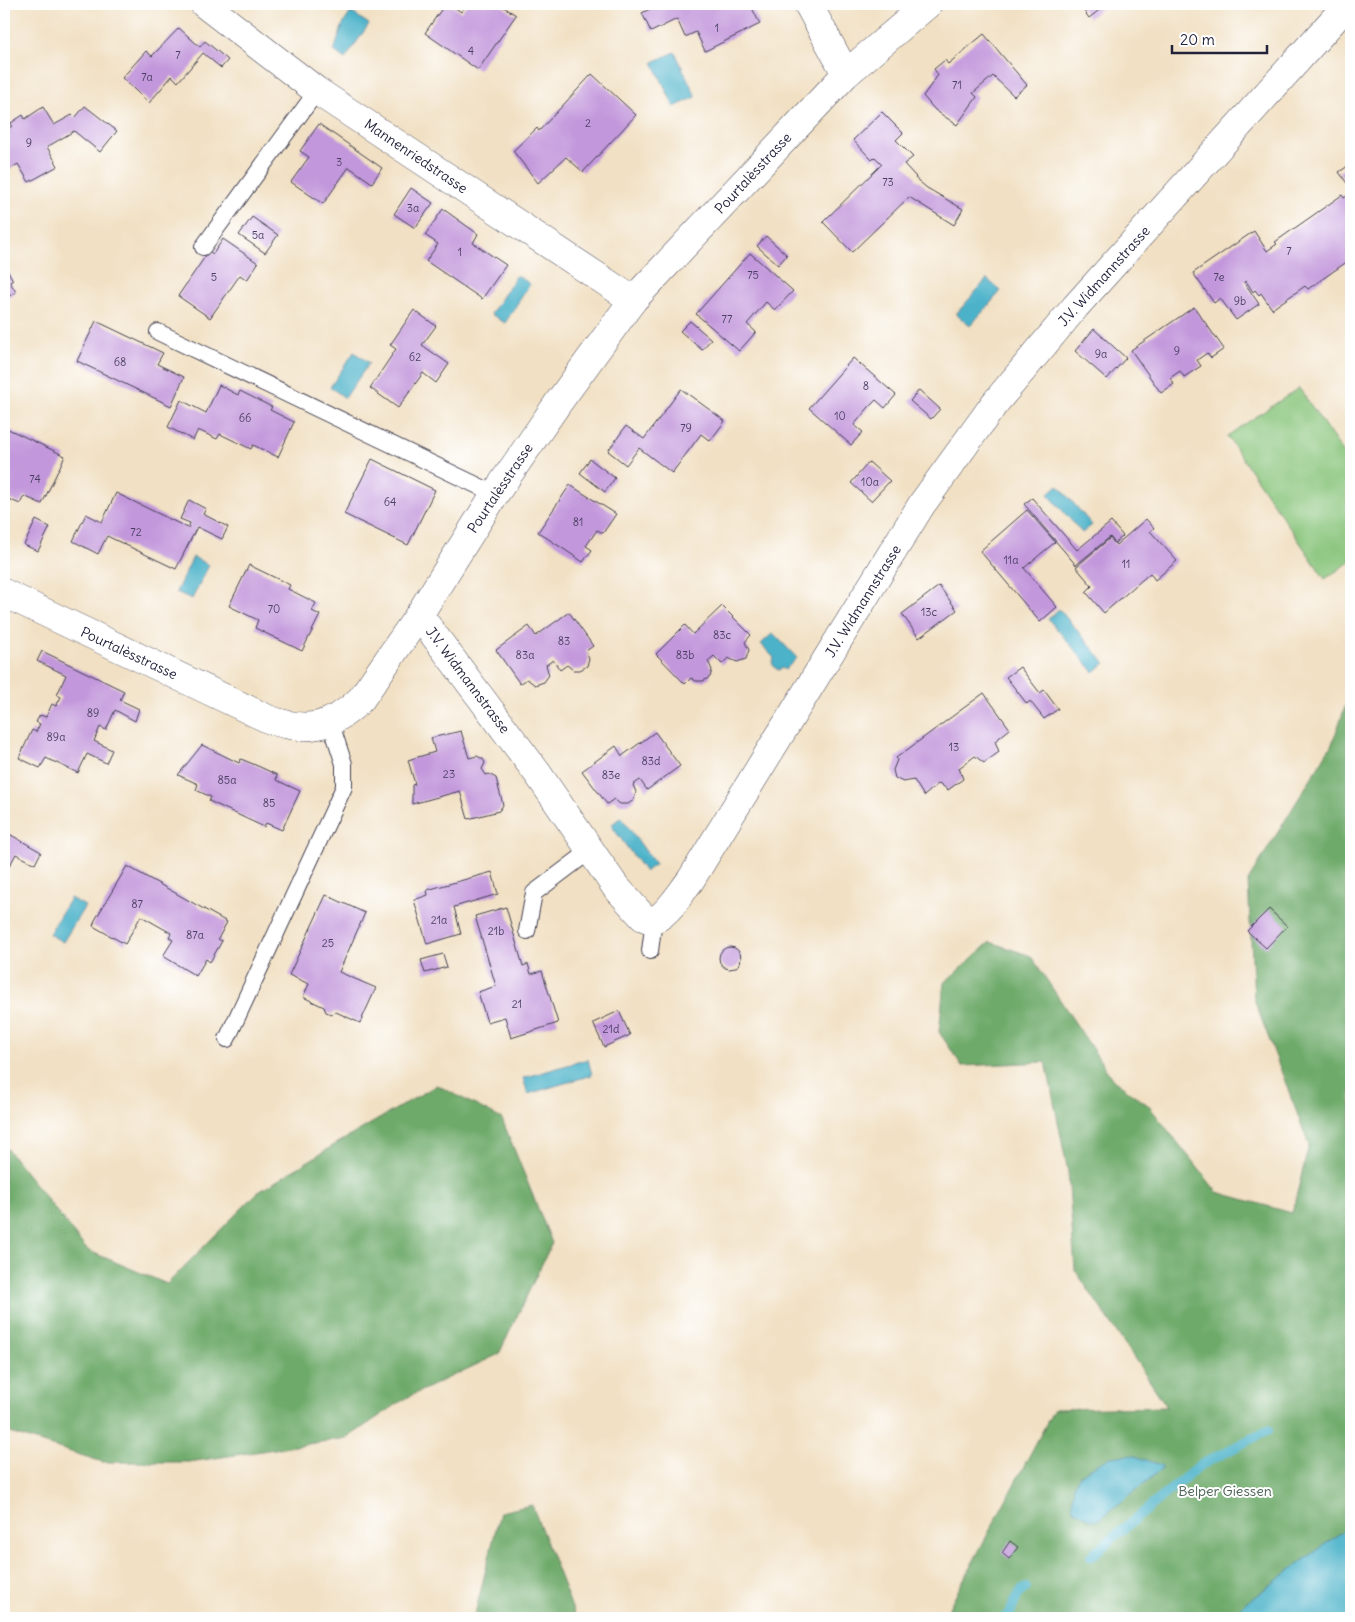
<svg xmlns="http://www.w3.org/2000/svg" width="1355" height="1622" font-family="Delius,sans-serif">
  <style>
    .green { fill: #88c47a; stroke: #55735a }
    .forest { fill: #6eaa6a; stroke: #486652 }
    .water { fill: #4bb2c9; stroke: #366a82 }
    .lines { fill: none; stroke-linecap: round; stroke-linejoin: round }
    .stream { stroke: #4bb2c9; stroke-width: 10 }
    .building { fill: #c297db }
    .lane-casing { stroke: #413e4f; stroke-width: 18 }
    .street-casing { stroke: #413e4f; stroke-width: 29 }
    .lane { stroke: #fff; stroke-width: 16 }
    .street { stroke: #fff; stroke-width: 28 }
    .labels { text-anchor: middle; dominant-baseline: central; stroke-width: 4; stroke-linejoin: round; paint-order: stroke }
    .number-label { font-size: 11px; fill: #4a3f63 }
    .street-label { font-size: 14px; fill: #22223b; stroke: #fff }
    .park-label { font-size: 14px; fill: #4b6354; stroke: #fff }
  </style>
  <rect width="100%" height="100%" fill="#fff"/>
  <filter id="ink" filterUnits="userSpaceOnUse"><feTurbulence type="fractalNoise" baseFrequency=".02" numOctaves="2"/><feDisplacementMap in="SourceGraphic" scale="10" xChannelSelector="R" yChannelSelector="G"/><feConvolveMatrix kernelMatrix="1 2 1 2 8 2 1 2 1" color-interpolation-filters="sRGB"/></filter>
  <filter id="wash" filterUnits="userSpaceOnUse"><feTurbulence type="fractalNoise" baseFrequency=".0096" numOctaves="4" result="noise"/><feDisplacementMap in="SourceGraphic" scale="20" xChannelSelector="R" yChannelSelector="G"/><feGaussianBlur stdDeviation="1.12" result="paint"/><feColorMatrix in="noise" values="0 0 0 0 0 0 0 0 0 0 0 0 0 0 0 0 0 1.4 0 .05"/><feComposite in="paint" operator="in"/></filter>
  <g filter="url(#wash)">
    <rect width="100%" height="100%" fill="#f1e0c3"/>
    <path class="green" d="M 1299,388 L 1351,464 L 1351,561 L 1325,579 L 1227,436 Z"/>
    <g class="forest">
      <path d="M 1351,690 L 1351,1525 L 1226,1618 L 928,1618 L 946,1613 L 1054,1409 L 1167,1407 L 1075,1270 L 1068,1172 L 1046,1062 L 962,1066 L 939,1032 L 944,983 L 990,942 L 1031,956 L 1113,1080 L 1148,1105 L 1217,1192 L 1292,1213 L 1309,1145 L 1254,999 L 1248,881 L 1332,744 Z"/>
      <path d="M 437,1085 L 502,1119 L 552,1243 L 499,1354 L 406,1398 L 347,1438 L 189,1462 L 103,1462 L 4,1431 L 4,1145 L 87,1250 L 167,1284 L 257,1193 L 331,1147 Z"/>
      <path d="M 532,1505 L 576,1618 L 474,1618 L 500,1512 Z"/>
    </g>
    <g class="water">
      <path d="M 351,12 L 369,24 L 345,59 L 334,51 L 343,24 Z"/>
      <path d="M 675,52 L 696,97 L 674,107 L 653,62 Z"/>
      <path d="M 517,275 L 530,284 L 505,323 L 491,314 Z"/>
      <path d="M 987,279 L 1001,291 L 970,326 L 956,314 Z"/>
      <path d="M 354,352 L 369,363 L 345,398 L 330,387 Z"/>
      <path d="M 1058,485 L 1092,525 L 1082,533 L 1048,494 Z"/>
      <path d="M 193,557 L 209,565 L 192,599 L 176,592 Z"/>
      <path d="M 1059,609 L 1105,663 L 1094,672 L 1048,619 Z"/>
      <path d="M 773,633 L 797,658 L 785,670 L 783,668 L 779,670 L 775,668 L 772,663 L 774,658 L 761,644 Z"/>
      <path d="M 621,817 L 655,864 L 645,872 L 611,825 Z"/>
      <path d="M 70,898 L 85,906 L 63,942 L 49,934 Z"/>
      <path d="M 588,1059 L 592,1075 L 528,1094 L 523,1078 Z"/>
      <path d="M 1125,1455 L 1135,1456 L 1161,1465 L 1162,1469 L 1104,1516 L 1098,1520 L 1092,1520 L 1076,1511 L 1073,1508 L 1072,1501 L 1074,1485 L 1080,1475 L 1087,1470 L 1111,1457 Z"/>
      <path d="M 1351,1525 L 1351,1618 L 1226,1618 Z"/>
    </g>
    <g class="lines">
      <g class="stream">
        <path d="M 1091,1556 L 1199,1466 L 1268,1430"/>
        <path d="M 1004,1618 C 1016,1611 1013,1594 1026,1588"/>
      </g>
    </g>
    <g id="blocks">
      <g class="building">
        <path d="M 445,4 L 450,4 L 461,12 L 467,4 L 499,4 L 516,15 L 478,70 L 425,33 Z"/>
        <path d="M 660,4 L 750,4 L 760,24 L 705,51 L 696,32 L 685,37 L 677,19 L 651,32 L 642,13 Z"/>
        <path d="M 1079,4 L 1107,4 L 1089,18 Z"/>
        <path d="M 179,28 L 200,47 L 205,41 L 228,60 L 221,68 L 203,53 L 178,82 L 172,76 L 149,103 L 122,78 L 146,51 L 152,56 Z"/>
        <path d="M 984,34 L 1027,85 L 1014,96 L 993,76 L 973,93 L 977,97 L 957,125 L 935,110 L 923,96 L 938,75 L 934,69 L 945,60 L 948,64 Z"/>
        <path d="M 592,74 L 636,115 L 583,172 L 566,157 L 538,183 L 513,151 L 537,128 L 539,131 Z"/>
        <path d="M 85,106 L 117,131 L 100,152 L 74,131 L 47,147 L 58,166 L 29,182 L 18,164 L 4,173 L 4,131 L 12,126 L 11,123 L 23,115 L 25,119 L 43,107 L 54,125 L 72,115 L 75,118 Z"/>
        <path d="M 882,112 L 903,133 L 896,140 L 913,157 L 904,164 L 916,177 L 915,178 L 927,188 L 963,209 L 954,225 L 909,197 L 852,252 L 823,222 L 882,164 L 875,157 L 872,160 L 853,140 Z"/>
        <path d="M 319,124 L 382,168 L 372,183 L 349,167 L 323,204 L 291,182 L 309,157 L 300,151 Z"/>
        <path d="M 1351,164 L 1351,189 L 1339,172 Z"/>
        <path d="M 411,188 L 433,203 L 415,228 L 394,214 Z"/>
        <path d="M 1351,193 L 1351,259 L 1308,289 L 1305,286 L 1272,309 L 1261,293 L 1259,295 L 1255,290 L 1253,292 L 1246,281 L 1244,282 L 1259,304 L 1236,320 L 1220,298 L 1214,303 L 1193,273 L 1254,231 L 1267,251 L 1277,244 L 1275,242 L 1342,195 L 1344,198 Z"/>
        <path d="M 443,209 L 478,234 L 473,243 L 506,265 L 482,299 L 426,261 L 438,244 L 425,235 Z"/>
        <path d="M 252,217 L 278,235 L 265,253 L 239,235 Z"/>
        <path d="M 766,236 L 787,255 L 778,265 L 757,246 Z"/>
        <path d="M 223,239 L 258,263 L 247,280 L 240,275 L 210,318 L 178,296 L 209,251 L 213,254 Z"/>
        <path d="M 750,253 L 793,291 L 775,310 L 766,302 L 747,324 L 756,332 L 739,351 L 696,314 Z"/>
        <path d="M 4,265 L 13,280 L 10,282 L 16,292 L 4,299 Z"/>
        <path d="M 1194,307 L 1224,349 L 1211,358 L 1207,353 L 1197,360 L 1201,366 L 1184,377 L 1180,371 L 1170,378 L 1174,384 L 1161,393 L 1131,350 Z"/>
        <path d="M 414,310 L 436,326 L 422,345 L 449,364 L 436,383 L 423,373 L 398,408 L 370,388 L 396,349 L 390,345 Z"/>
        <path d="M 96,321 L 163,353 L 157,364 L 184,377 L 171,406 L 77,361 Z"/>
        <path d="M 690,321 L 711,339 L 702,350 L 680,331 Z"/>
        <path d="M 1094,329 L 1126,358 L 1107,379 L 1075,351 Z"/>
        <path d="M 853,358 L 896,395 L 885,408 L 876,400 L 869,407 L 854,425 L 863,432 L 851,445 L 809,408 Z"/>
        <path d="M 219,385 L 238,395 L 240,391 L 272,407 L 270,410 L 294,422 L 278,457 L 253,445 L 251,449 L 220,434 L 217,439 L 198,430 L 193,440 L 168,427 L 181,400 L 206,413 Z"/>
        <path d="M 681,389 L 725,421 L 710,441 L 701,434 L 672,473 L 639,448 L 626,465 L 608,451 L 626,426 L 644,439 Z"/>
        <path d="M 919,390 L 940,409 L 931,419 L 910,401 Z"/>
        <path d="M 4,427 L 65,456 L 42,504 L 24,496 L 20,504 L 4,497 Z"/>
        <path d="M 372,459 L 435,490 L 408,545 L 344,514 Z"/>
        <path d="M 590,459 L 615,478 L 605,492 L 580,473 Z"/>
        <path d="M 869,462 L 890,481 L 871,501 L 851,483 Z"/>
        <path d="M 570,485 L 616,514 L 603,533 L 597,530 L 586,546 L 592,550 L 583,562 L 538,532 Z"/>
        <path d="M 116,493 L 188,528 L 190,523 L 180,519 L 189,500 L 206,509 L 203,514 L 228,527 L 222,539 L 197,527 L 176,569 L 107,536 L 98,554 L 73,541 L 86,514 L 102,522 Z"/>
        <path d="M 1032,498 L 1077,550 L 1111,522 L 1123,536 L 1115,543 L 1110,537 L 1076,565 L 1024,504 Z"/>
        <path d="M 1027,510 L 1055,542 L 1024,568 L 1057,607 L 1040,622 L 980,551 Z"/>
        <path d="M 1146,519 L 1154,528 L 1150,531 L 1177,561 L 1155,580 L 1150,573 L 1104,613 L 1086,592 L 1092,586 L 1076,567 L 1110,538 L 1116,545 Z"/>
        <path d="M 36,520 L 50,527 L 38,551 L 24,545 Z"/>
        <path d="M 249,565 L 290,585 L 288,589 L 316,603 L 312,611 L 320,615 L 302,651 L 255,628 L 258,620 L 229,606 Z"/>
        <path d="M 939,586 L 957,610 L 919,638 L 902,614 Z"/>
        <path d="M 722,606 L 751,635 L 745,642 L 749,650 L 746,659 L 737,662 L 728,658 L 722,664 L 714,656 L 708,661 L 712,670 L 710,677 L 703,681 L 696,681 L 691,678 L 685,684 L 656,654 L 685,625 L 693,634 Z"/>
        <path d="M 569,612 L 593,646 L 586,651 L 589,658 L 587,666 L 580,670 L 573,670 L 567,665 L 560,670 L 553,660 L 546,665 L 549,675 L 544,682 L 535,685 L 527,679 L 520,684 L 496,650 L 529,626 L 536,636 Z"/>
        <path d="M 42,651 L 124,691 L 120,700 L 139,709 L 135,721 L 115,710 L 106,730 L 100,727 L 94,741 L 112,750 L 106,763 L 87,754 L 78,773 L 46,758 L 40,768 L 19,758 L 32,730 L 36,732 L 40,724 L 36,722 L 40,715 L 46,717 L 52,704 L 56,706 L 61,697 L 57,695 L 66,675 L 37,661 Z"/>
        <path d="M 1020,667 L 1040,693 L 1044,690 L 1058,709 L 1044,719 L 1030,701 L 1027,704 L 1006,677 Z"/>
        <path d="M 984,693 L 1010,729 L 995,741 L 999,752 L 984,763 L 975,756 L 959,768 L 963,779 L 948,790 L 939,783 L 924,796 L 914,780 L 903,782 L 895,778 L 893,770 L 897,760 L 896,758 Z"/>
        <path d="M 461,731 L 469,758 L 477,756 L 483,759 L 485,763 L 482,769 L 486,775 L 489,774 L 496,778 L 503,805 L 499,811 L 468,819 L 460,791 L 412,804 L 412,785 L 415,784 L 408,760 L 435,752 L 431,738 Z"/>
        <path d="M 655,732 L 680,766 L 647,790 L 640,780 L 633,785 L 636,792 L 634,800 L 628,804 L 620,804 L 614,799 L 607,804 L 582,771 L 616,746 L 622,756 Z"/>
        <path d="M 202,745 L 239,763 L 241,759 L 260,767 L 277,775 L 276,780 L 300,791 L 282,830 L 266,823 L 264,827 L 209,801 L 211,797 L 196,790 L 198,784 L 178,775 Z"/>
        <path d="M 4,831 L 41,852 L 35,864 L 16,854 L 6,872 L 4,871 Z"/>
        <path d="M 127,866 L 227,922 L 218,939 L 222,941 L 210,962 L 206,959 L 196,976 L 163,956 L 173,940 L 169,937 L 171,933 L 141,916 L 125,944 L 93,926 L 95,920 Z"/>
        <path d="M 492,872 L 498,894 L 454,907 L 461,934 L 427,944 L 414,900 L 428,895 L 427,890 Z"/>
        <path d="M 326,895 L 365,913 L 339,972 L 376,988 L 360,1023 L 336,1012 L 331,1014 L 326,1012 L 324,1007 L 303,997 L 309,984 L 289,975 Z"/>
        <path d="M 506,907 L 523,966 L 528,964 L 531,974 L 542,971 L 558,1023 L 511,1038 L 505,1017 L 487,1022 L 478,992 L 496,986 L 475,916 Z"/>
        <path d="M 1269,909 L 1287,926 L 1266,948 L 1247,931 Z"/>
        <circle cx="730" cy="958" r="11"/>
        <path d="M 443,954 L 447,967 L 425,973 L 421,960 Z"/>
        <path d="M 619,1011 L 630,1035 L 604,1047 L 593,1023 Z"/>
        <path d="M 1010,1541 L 1018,1547 L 1009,1559 L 1002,1553 Z"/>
      </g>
    </g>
  </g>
  <g filter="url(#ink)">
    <use href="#blocks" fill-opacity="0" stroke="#413e4f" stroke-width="1"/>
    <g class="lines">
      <defs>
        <g id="lane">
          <path d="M 203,247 L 317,91"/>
          <path d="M 158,332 L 495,494"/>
          <path d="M 527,931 L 534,893 L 591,850"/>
          <path d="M 650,951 L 654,920"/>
          <path d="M 227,1039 L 344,787 L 344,764 L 330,721"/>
        </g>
        <g id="street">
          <path d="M 204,4 L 317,91 L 633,300"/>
          <path d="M 808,4 L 846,74"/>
          <path d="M 4,593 L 268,719 C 306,733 332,728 361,699 L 419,615 L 495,494 L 558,403 L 633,300 L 846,74 L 928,4"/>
          <path d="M 419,615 L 538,774 L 615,886 L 643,917 L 651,920 C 665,919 681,892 690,881 L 922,504 L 995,403 L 1076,306 L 1348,4"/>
        </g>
      </defs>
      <use href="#lane" class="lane-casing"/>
      <use href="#street" class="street-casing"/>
      <use href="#lane" class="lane"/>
      <use href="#street" class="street"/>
    </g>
  </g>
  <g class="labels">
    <g class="number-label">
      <text x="717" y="28">1</text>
      <text x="471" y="51">4</text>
      <text x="178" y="55">7</text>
      <text x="147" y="77">7a</text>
      <text x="957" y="85">71</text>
      <text x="588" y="123">2</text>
      <text x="29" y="143">9</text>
      <text x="339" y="162">3</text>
      <text x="888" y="182">73</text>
      <text x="413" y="208">3a</text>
      <text x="258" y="235">5a</text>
      <text x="1289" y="251">7</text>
      <text x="460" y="252">1</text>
      <text x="753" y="275">75</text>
      <text x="214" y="277">5</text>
      <text x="1219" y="277">7e</text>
      <text x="1240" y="301">9b</text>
      <text x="727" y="319">77</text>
      <text x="1177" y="351">9</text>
      <text x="1101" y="354">9a</text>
      <text x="415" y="357">62</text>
      <text x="120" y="362">68</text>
      <text x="866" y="386">8</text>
      <text x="840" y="416">10</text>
      <text x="245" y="418">66</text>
      <text x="686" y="428">79</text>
      <text x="35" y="479">74</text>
      <text x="870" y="482">10a</text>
      <text x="390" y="502">64</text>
      <text x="578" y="522">81</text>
      <text x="136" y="532">72</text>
      <text x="1011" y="560">11a</text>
      <text x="1126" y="564">11</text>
      <text x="274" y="609">70</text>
      <text x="929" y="612">13c</text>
      <text x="722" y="635">83c</text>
      <text x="564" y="641">83</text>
      <text x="525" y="655">83a</text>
      <text x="685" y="655">83b</text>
      <text x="93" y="713">89</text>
      <text x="56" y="737">89a</text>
      <text x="954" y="747">13</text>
      <text x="651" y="761">83d</text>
      <text x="449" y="774">23</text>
      <text x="611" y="775">83e</text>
      <text x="227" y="780">85a</text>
      <text x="269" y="803">85</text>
      <text x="137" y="904">87</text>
      <text x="439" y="920">21a</text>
      <text x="496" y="931">21b</text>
      <text x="195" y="935">87a</text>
      <text x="328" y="943">25</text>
      <text x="517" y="1004">21</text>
      <text x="611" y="1029">21d</text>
    </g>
    <g class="street-label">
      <text transform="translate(416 156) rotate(34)">Mannenriedstrasse</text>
      <text transform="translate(753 173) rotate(-47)">Pourtalèsstrasse</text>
      <text transform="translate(1104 276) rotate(-48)">J.V. Widmannstrasse</text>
      <text transform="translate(500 488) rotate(-56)">Pourtalèsstrasse</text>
      <text transform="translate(863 601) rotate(-58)">J.V. Widmannstrasse</text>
      <text transform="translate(129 653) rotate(25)">Pourtalèsstrasse</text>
      <text transform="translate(468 680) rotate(53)">J.V. Widmannstrasse</text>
    </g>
    <g class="park-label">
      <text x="1225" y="1491">Belper Giessen</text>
    </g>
  </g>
  <rect width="1355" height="1622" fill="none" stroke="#fff" stroke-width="20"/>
  <path d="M1172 45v8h95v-8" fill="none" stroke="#22223b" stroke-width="2.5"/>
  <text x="1180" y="45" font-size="15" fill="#22223b" stroke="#ffffff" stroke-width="4" paint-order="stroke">20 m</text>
</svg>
